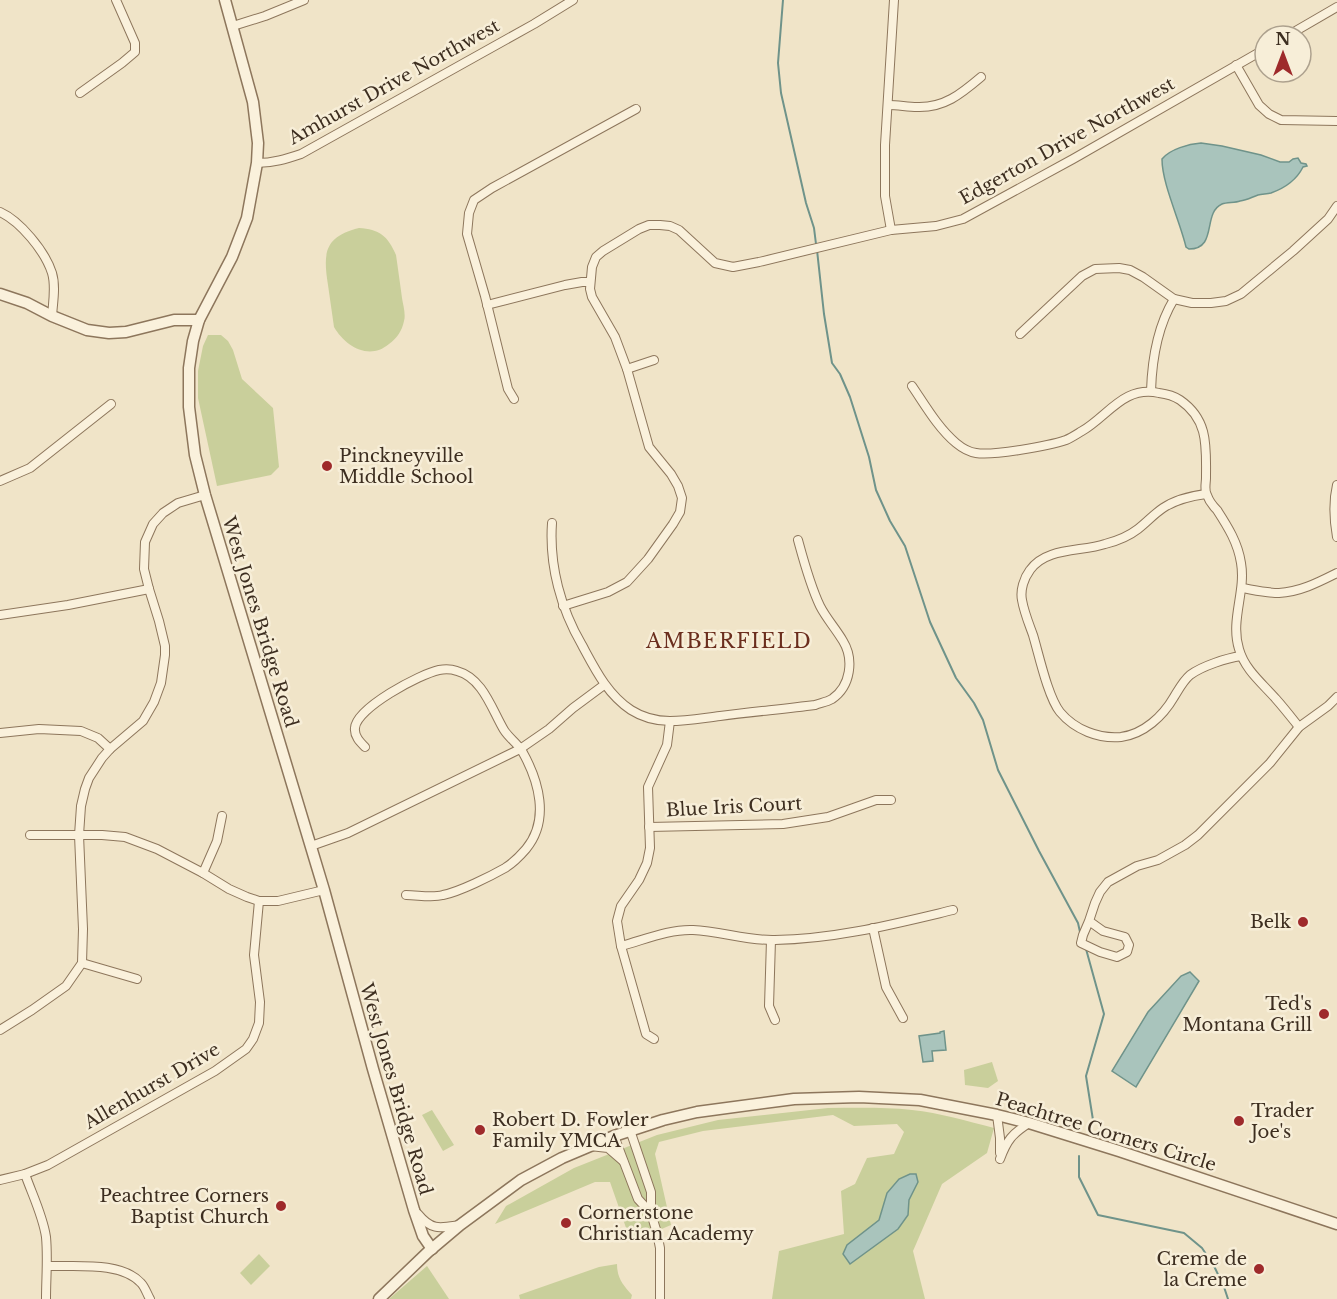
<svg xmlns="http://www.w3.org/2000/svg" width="1337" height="1299" font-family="'Libre Baskerville',serif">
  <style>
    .green { fill: #c9cf9b }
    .water { fill: #a9c4bc; stroke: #6f938a; stroke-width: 1.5 }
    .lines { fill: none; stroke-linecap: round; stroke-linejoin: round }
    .stream { stroke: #6f938a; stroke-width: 2 }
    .minor-casing { stroke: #8d765c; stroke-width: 10 }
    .tertiary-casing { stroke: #8d765c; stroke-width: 13 }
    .minor { stroke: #faf1dc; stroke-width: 8 }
    .tertiary { stroke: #faf1dc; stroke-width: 10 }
    .poi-dot { fill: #9e2a2b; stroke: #f7eed8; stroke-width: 2 }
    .labels { text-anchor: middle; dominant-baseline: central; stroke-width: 5; stroke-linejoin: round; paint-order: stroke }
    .street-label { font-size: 18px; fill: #3d2e20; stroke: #f7eed8 }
    .poi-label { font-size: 18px; fill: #3d2e20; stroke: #f7eed8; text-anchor: start }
    .neighbourhood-label { font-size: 20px; letter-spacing: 1.5px; fill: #6b2e1e; stroke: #f7eed8 }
  </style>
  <rect width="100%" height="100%" fill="#f0e4c8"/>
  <g class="green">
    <path d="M 359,228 C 379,229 388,236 396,255 C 398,269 400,283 402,298 C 403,305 406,314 404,321 C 402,331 397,338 389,344 C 369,361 345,346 334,327 C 332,313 330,299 328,285 C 323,253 324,237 359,228 Z"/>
    <path d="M 208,335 L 221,335 L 228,341 L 233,350 L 242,379 L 273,408 L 279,467 L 271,475 L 217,486 L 198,398 L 198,371 L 203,346 Z"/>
    <path d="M 992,1062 L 998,1081 L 988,1088 L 965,1085 L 964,1070 Z"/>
    <path d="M 828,1108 C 856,1108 884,1107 912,1110 C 940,1113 967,1121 994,1128 L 987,1153 L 942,1184 L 913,1251 L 925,1299 L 772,1299 L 779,1251 L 844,1234 L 841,1191 L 855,1184 L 867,1158 L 894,1154 L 904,1132 L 897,1124 L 854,1126 L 833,1115 L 703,1131 L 659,1142 L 655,1154 L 671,1225 L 631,1242 L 610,1182 L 595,1182 L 495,1224 L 506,1206 L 574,1168 L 657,1135 L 718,1120 Z"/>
    <path d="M 432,1110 L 454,1145 L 443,1151 L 422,1115 Z"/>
    <path d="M 259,1254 L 270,1266 L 251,1285 L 240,1273 Z"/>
    <path d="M 617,1264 C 617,1278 623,1285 632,1295 L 631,1299 L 520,1299 L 519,1295 L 599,1267 Z"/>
    <path d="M 427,1266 L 449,1299 L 389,1299 Z"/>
  </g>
  <g class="water">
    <path d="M 1201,143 L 1222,146 L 1261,155 L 1280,162 L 1289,162 L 1293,159 L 1298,158 L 1301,163 L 1306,164 L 1307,166 L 1303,167 C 1297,179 1285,188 1271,193 C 1267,194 1262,194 1258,195 C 1252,197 1247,200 1240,201 C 1235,203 1227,202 1222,204 C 1202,213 1218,249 1189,249 L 1186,247 C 1180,221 1162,184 1162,159 C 1170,149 1189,144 1201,143 Z"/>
    <path d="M 1190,972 L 1199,981 L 1136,1087 L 1112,1071 L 1148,1012 L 1181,976 Z"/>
    <path d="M 944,1031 L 946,1050 L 932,1051 L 933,1061 L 923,1062 L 919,1036 L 940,1033 L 940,1032 Z"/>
    <path d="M 910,1174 L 916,1174 L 918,1182 L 909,1200 L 908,1215 L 898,1229 L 850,1264 L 843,1254 L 847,1245 L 879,1220 L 887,1193 L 899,1179 Z"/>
  </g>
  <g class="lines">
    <g class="stream">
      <path d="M 783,0 L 778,63 L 781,93 L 806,203 L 814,228 L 816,244"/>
      <path d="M 817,250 L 824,314 L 832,363 L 840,374 L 850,397 L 869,457 L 876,490 L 890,521 L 905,546 L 930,622 L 956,678 L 974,703 L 983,720 L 998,770 L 1039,851 L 1078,923 L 1080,932"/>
      <path d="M 1086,949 L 1104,1014 L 1086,1076 L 1093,1120"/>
      <path d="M 1079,1156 L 1079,1177 L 1098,1215 L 1184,1233 L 1202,1248 L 1214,1266 L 1224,1287 L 1228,1299"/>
    </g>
    <defs>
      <g id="minor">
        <path d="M 233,26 L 265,16 L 304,0"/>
        <path d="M 1287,36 L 1337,7"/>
        <path d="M 1236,65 L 1259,105 L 1269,114 L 1281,120 L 1337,121"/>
        <path d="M 80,93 L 122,63 L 135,52 L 135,43 L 116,0"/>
        <path d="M 889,105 C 898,105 908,107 917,107 C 944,108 961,94 981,77"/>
        <path d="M 257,163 C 273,163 286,159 301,154 L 534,24 L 573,0"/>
        <path d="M 0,212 C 20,221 45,251 52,273 C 56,286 53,302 52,316"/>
        <path d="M 891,230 L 885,196 L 885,145 L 894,0"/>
        <path d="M 487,305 L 565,285 L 582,282 L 590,282"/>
        <path d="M 1020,334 L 1082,276 L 1095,269 L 1119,268 L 1130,270 L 1143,277 L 1174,299 L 1192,303 L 1211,303 L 1226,301 L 1241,294 L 1293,251 L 1328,219 L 1337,206"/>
        <path d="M 627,369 L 654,360"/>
        <path d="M 912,386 C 925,405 938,428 956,443 C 962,448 969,452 976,453 C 992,456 1049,446 1066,440 C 1071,438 1077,434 1082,431 C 1108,416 1124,385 1159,393 C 1167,394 1174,396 1180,400 C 1209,420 1206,447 1206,478 C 1206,483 1204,490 1207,495 C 1209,501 1213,506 1217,510 C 1228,527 1238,543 1241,563 C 1246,592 1230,620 1239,649 C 1245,670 1262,683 1276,699 C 1284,708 1291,717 1299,727"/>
        <path d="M 1151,391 C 1152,359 1157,327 1174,299"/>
        <path d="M 514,399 L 508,389 L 485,296 L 467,234 L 469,213 L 474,200 L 492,188 L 636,109"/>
        <path d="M 0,481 L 30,468 L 111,404"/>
        <path d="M 1337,485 C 1333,502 1334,520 1337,537"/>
        <path d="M 1206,494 C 1191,496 1175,500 1163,508 C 1154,514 1147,522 1138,529 C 1129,536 1117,541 1105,544 C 1081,552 1046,547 1030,570 C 1024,578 1020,590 1022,600 C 1024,612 1029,624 1033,635 C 1039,655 1048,697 1060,712 C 1075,730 1099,739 1121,737 C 1144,734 1163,716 1174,697 C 1179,689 1183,681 1190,675 C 1202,666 1227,658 1241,656"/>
        <path d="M 552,523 C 549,566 561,609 582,645 C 595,669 607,694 631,710 C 642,717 657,721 670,721 C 686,721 703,718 720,716 C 751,712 783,709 815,705 C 820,703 827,702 832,699 C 851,686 854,659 843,641 C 836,629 826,618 820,606 C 810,585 804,562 798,540"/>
        <path d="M 1242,588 C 1254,590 1267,593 1279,593 C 1300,592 1319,582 1337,573"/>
        <path d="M 563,606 L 608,592 L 627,582 L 648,559 L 673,524 L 680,512 L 682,498 L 678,486 L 671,474 L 649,447 L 627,369 L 615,337 L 592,297 L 590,289 L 592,267 L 596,257 L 603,251 L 639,229 L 649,225 L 660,225 L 670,226 L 679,230 L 715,263 L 733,267 L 759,262 L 891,230 L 936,226 L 963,219 L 1073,159 L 1265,49"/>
        <path d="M 0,615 L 68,605 L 149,589"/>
        <path d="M 0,733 L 39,729 L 81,731 L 98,738 L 110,749"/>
        <path d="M 365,747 C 360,742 354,736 355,728 C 356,708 420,674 439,670 C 445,669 451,669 457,671 C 483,678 492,710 504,730 C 509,738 517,743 522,751 C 539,781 550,820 526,849 C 520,856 513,863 505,868 C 491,876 459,892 443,895 C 432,898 418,895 406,895"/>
        <path d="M 649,827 L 783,824 L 828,817 L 876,800 L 891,800"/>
        <path d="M 30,835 L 102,835 L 125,837 L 157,849 L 203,873 L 229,889 L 247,897 L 259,901 L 278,901 L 324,890"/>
        <path d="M 311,846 L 348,833 L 520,749 L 549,729 L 573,708 L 604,685"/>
        <path d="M 203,873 L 217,841 L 222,816"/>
        <path d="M 1089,921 L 1103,931 L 1125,937 L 1129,945 L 1127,952 L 1117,957 L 1100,952 L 1081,943 L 1083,935 L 1089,921 L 1095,903 L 1100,892 L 1108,882 L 1137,866 L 1158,860 L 1185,845 L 1198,835 L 1270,763 L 1299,727 L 1328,706 L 1337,697"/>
        <path d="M 873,928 L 886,987 L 903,1018"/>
        <path d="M 771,940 L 769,1006 L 775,1020"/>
        <path d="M 621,946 C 644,940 669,929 693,930 C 720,931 748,941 775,940 C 836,939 894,924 953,910"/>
        <path d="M 82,963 L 137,979"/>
        <path d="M 0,1030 L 32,1010 L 66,986 L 82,963 L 83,929 L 79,835 L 81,806 L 85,789 L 89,778 L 102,758 L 110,749 L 143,721 L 154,702 L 161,683 L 165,655 L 165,646 L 159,621 L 149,589 L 144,569 L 145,542 L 153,524 L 163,513 L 178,503 L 205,495"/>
        <path d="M 654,1039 L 646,1034 L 621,946 L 617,921 L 621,906 L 639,880 L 647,863 L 650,848 L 648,787 L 667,745 L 670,721"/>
        <path d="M 997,1115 L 1000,1138 L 1000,1153"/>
        <path d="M 630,1130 L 651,1192 L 651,1213 L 657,1233 L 660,1248 L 660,1299"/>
        <path d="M 614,1136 L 638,1199 L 651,1213"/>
        <path d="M 590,1146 L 608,1148 L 623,1161"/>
        <path d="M 1000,1159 C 1007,1140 1012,1134 1029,1123"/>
        <path d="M 25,1174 C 32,1194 43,1216 46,1237 C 48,1258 46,1278 46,1299"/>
        <path d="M 0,1180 L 25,1174 L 48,1165 L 215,1071 L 246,1049 L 253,1039 L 259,1023 L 260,1002 L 254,955 L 259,901"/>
        <path d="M 418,1214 C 432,1231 440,1228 460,1225"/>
        <path d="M 47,1266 C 75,1267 121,1261 141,1283 C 145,1287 147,1294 150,1299"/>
      </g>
      <g id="tertiary">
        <path d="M 225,0 L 253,102 L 258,143 L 257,163 L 247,218 L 232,257 L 199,320 L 193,341 L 189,368 L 189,407 L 195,455 L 205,495 L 324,890 L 373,1069 L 414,1210 L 423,1236 L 432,1249"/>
        <path d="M 0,294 L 27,303 L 52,316 L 87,330 L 109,333 L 126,332 L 174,320 L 199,320"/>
        <path d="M 379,1299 L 428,1252 L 460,1225 L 521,1180 L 562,1158 L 614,1136 L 663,1120 L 697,1112 L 794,1099 L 859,1097 L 920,1100 L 997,1115 L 1029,1123 L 1119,1151 L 1337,1224"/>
      </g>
    </defs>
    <use href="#minor" class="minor-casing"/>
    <use href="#tertiary" class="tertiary-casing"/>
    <use href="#minor" class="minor"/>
    <use href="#tertiary" class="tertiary"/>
  </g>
  <g class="poi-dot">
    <circle cx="327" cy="466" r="6"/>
    <circle cx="1303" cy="922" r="6"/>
    <circle cx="1324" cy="1014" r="6"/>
    <circle cx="1239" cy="1121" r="6"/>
    <circle cx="480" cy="1130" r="6"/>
    <circle cx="281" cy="1206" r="6"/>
    <circle cx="566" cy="1223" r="6"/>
    <circle cx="1259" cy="1269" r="6"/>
  </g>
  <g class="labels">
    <g class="street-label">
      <text transform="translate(394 82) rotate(-29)">Amhurst Drive Northwest</text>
      <text transform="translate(1067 141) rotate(-29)">Edgerton Drive Northwest</text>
      <text transform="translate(260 622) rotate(73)">West Jones Bridge Road</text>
      <text transform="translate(734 807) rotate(-3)">Blue Iris Court</text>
      <text transform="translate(152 1086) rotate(-30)">Allenhurst Drive</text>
      <text transform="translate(396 1089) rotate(74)">West Jones Bridge Road</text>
      <text transform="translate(1106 1132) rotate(17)">Peachtree Corners Circle</text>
    </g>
    <g class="poi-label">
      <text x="339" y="456">Pinckneyville<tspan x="339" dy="21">Middle School</tspan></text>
      <text x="1291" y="922" text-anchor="end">Belk</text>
      <text x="1312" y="1004" text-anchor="end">Ted's<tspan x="1312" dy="21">Montana Grill</tspan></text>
      <text x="1251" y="1111">Trader<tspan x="1251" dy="21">Joe's</tspan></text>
      <text x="492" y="1120">Robert D. Fowler<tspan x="492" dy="21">Family YMCA</tspan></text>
      <text x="269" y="1196" text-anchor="end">Peachtree Corners<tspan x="269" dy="21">Baptist Church</tspan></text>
      <text x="578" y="1213">Cornerstone<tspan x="578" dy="21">Christian Academy</tspan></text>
      <text x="1247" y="1259" text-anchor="end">Creme de<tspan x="1247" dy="21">la Creme</tspan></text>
    </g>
    <g class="neighbourhood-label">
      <text x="729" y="641">AMBERFIELD</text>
    </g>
  </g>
  <g transform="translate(1283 54)"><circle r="28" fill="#f7eed8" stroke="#ada18e" stroke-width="1.5"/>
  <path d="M0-4.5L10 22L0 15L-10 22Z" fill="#9e2a2b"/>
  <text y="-9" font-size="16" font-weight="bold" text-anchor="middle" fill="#3d2e20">N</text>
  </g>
</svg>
